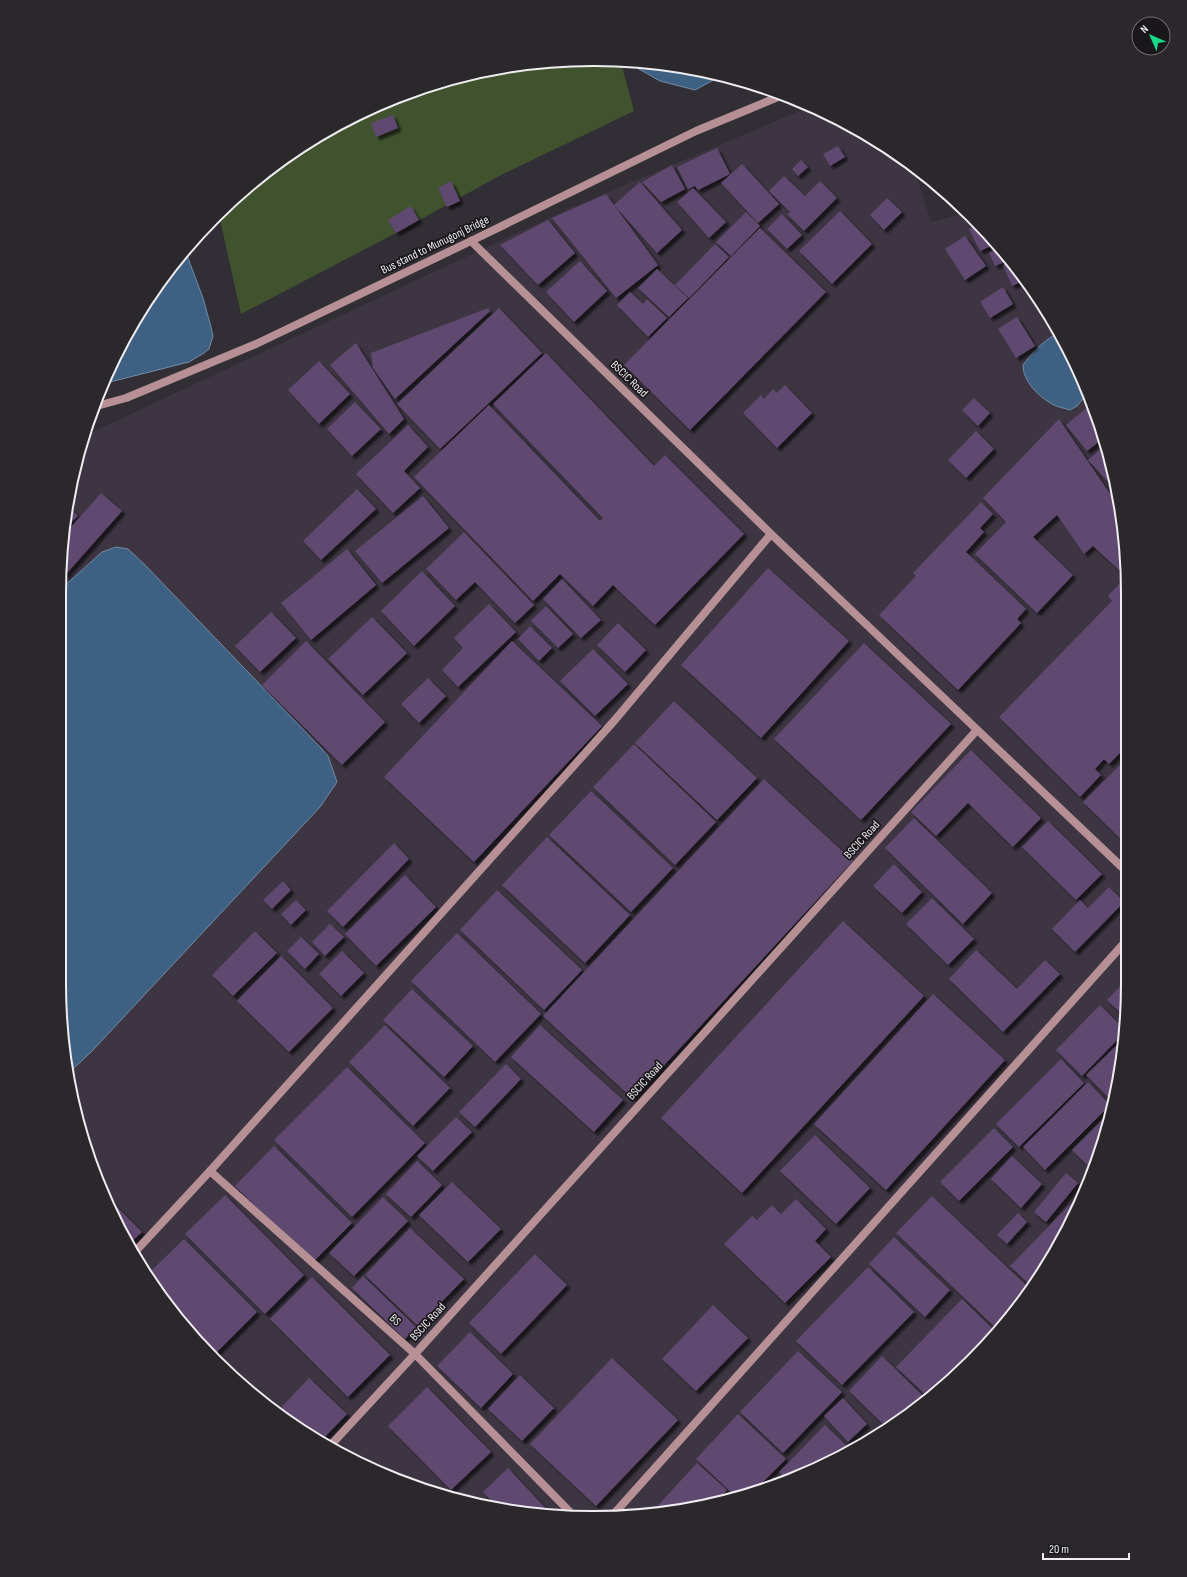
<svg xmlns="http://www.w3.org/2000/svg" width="1187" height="1577" font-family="'Sofia Sans Condensed',sans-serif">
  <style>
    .built { fill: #3d3542 }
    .green { fill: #40532e }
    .water { fill: #3e6183; stroke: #738ba4 }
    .building { fill: #60496f; filter: url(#shadow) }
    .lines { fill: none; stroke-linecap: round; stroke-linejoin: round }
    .secondary { stroke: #b69094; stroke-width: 8 }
    .labels { text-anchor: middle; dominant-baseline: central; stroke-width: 3.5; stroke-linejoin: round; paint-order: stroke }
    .street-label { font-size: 12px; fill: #efedf1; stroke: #19171a }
    .rim { fill: none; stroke: #efedf1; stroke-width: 2 }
  </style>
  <defs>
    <filter id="shadow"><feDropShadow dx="3.5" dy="3.5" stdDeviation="1" flood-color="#0009"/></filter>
  </defs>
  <rect width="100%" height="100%" fill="#322e35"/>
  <path class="built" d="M 809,107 L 861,131 L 914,169 L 931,222 L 966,213 L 1018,268 L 1087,389 L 1123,524 L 1127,1019 L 1100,1155 L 1057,1251 L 995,1336 L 919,1408 L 798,1477 L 732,1500 L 629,1517 L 489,1508 L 357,1463 L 296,1428 L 216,1362 L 131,1251 L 77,1122 L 59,983 L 60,559 L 77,455 L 84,436 L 566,210 Z"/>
  <path class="green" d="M 559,60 L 621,62 L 634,111 L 499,176 L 396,233 L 241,314 L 219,215 L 268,169 L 357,114 L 444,81 L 481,73 Z"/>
  <g class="water">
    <path d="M 636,63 L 663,64 L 719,77 L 695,90 L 660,81 L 637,68 Z"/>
    <path d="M 185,250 L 203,298 L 211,327 L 213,336 L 209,349 L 204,353 L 189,362 L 102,384 L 149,297 Z"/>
    <path d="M 1056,334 L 1088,393 L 1077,406 L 1070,410 C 1064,408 1057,407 1052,404 C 1038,396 1023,381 1023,365 C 1032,353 1042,342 1056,334 Z"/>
    <path d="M 116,547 L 128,549 L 146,566 L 320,747 L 328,756 L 337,782 L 320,807 L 92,1051 L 71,1071 L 59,983 L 60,590 L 102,552 Z"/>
  </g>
  <g class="building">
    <path d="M 393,115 L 398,128 L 376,137 L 371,123 Z"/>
    <path d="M 838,146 L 845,157 L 830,166 L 823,154 Z"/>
    <path d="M 717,148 L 730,174 L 698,190 L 695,186 L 688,189 L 677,167 Z"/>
    <path d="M 801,160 L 808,167 L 798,176 L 792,169 Z"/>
    <path d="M 742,164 L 779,204 L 758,223 L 721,183 Z"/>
    <path d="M 672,165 L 685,189 L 661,202 L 642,182 Z"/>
    <path d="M 784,176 L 805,196 L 820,181 L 837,198 L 804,231 L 787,214 L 790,212 L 769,191 Z"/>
    <path d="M 451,181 L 460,201 L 447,207 L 438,188 Z"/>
    <path d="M 640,182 L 682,230 L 657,253 L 614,205 Z"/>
    <path d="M 693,188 L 726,222 L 709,238 L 677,202 Z"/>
    <path d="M 606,194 L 658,265 L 616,298 L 552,218 Z"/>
    <path d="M 887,198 L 902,212 L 884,230 L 870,215 Z"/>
    <path d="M 411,206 L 419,220 L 396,233 L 388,220 Z"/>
    <path d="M 840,211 L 872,244 L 832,284 L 799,251 Z"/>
    <path d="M 746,212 L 760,226 L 731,256 L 716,242 Z"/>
    <path d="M 782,214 L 802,235 L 787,249 L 767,229 Z"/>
    <path d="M 548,220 L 575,253 L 538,285 L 500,245 Z"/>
    <path d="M 977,225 L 995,244 L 980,251 L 969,229 Z"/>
    <path d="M 760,228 L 826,292 L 690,430 L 624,365 Z"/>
    <path d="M 965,236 L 986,266 L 965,280 L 945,249 Z"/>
    <path d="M 715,244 L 729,257 L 689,298 L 675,285 Z"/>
    <path d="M 999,248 L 1009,260 L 995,266 L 989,253 Z"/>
    <path d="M 580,261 L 607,291 L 574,322 L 546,292 Z"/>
    <path d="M 1011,261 L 1018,268 L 1025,280 L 1012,286 L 1003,265 Z"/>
    <path d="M 657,269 L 688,298 L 669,317 L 638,288 Z"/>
    <path d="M 1003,287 L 1013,304 L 990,318 L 980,302 Z"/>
    <path d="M 630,292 L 643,304 L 647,299 L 667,318 L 648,337 L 617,305 Z"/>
    <path d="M 488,308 L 490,311 L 395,399 L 373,368 L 371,353 Z"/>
    <path d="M 499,308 L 542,353 L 440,449 L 397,404 Z"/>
    <path d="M 1017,317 L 1035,346 L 1016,358 L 998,329 Z"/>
    <path d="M 356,343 L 404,419 L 389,434 L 330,365 Z"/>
    <path d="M 546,353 L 654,466 L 665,455 L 744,534 L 655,625 L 613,585 L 593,606 L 560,574 L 533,601 L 414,477 L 489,405 L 600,521 L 603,518 L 493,404 Z"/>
    <path d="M 319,361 L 350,394 L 319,424 L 288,390 Z"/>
    <path d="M 785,385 L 812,413 L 777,448 L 743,413 L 761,395 L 764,399 L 773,389 L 777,393 Z"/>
    <path d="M 1089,395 L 1091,404 L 1086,398 Z"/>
    <path d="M 974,398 L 990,413 L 978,426 L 962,410 Z"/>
    <path d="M 355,402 L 381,429 L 352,456 L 327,429 Z"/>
    <path d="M 1089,406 L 1093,411 L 1101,440 L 1087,451 L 1066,425 Z"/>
    <path d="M 1059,419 L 1119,507 L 1123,524 L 1124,565 L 1119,570 L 1093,546 L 1084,554 L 1057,515 L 1033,537 L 1073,575 L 1037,613 L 975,554 L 1006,522 L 983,498 Z"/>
    <path d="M 408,425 L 428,447 L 404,471 L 420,488 L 393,513 L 356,474 Z"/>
    <path d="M 976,431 L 994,449 L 966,478 L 948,460 Z"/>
    <path d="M 1103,447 L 1112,483 L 1111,485 L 1088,460 Z"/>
    <path d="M 357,489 L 376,509 L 321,560 L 303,541 Z"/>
    <path d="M 101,493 L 122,511 L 60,581 L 60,559 L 64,535 Z"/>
    <path d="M 423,496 L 449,528 L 382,583 L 355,551 Z"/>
    <path d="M 981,502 L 993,514 L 980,528 L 984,532 L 966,552 L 1026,609 L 1017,619 L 1021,623 L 958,690 L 879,615 L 916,576 L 913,573 Z"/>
    <path d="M 69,507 L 78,516 L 65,528 L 68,508 Z"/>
    <path d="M 464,532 L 534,605 L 515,623 L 475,582 L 456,600 L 426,569 Z"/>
    <path d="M 347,549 L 376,585 L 311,640 L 281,603 Z"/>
    <path d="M 768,568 L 849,641 L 761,738 L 681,665 Z"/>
    <path d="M 422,571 L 455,606 L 414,646 L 381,611 Z"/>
    <path d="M 562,579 L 601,620 L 581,638 L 543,599 Z"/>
    <path d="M 1124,579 L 1125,748 L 1109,764 L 1104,759 L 1095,769 L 1101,775 L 1080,797 L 999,717 L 1112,601 L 1108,596 Z"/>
    <path d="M 489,604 L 516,632 L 458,687 L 442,670 L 463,648 L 454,638 Z"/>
    <path d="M 546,606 L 573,634 L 558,648 L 531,621 Z"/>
    <path d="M 271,612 L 296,638 L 260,672 L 235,646 Z"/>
    <path d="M 372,617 L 407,653 L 363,695 L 328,659 Z"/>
    <path d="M 618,623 L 646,650 L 625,672 L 597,645 Z"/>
    <path d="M 530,626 L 552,648 L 539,661 L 518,639 Z"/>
    <path d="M 306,641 L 385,722 L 342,765 L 262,685 Z"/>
    <path d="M 512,641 L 602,726 L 474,862 L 384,777 Z"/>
    <path d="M 864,643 L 951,724 L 861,820 L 774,739 Z"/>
    <path d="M 593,649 L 628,684 L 595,716 L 560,681 Z"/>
    <path d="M 428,678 L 446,696 L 419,723 L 401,704 Z"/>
    <path d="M 674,701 L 757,778 L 717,820 L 635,743 Z"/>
    <path d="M 634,744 L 716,822 L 675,865 L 593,787 Z"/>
    <path d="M 971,750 L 1041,818 L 1013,847 L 968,803 L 936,836 L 911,812 Z"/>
    <path d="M 1125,760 L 1126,844 L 1083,802 Z"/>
    <path d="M 764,779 L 853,861 L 633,1099 L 543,1016 Z"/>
    <path d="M 591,791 L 673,868 L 631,912 L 549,835 Z"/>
    <path d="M 914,818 L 992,893 L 963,924 L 885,848 Z"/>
    <path d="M 1048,821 L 1102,874 L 1076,900 L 1022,847 Z"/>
    <path d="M 547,837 L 630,915 L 585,963 L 502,885 Z"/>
    <path d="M 394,843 L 409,859 L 343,927 L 327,911 Z"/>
    <path d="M 894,864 L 922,892 L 902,913 L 873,886 Z"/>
    <path d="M 405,875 L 436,907 L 376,966 L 345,934 Z"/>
    <path d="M 283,881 L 291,890 L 272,909 L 263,900 Z"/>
    <path d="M 1109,887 L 1124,902 L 1075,952 L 1052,929 L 1080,900 L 1088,908 Z"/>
    <path d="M 497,890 L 582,970 L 544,1010 L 460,930 Z"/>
    <path d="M 932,898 L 974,939 L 948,965 L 906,924 Z"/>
    <path d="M 296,900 L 306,910 L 291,925 L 281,914 Z"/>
    <path d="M 843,921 L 924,996 L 742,1193 L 661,1118 Z"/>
    <path d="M 330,924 L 344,937 L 325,956 L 312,942 Z"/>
    <path d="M 255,931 L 277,953 L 233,996 L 212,975 Z"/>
    <path d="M 457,933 L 541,1014 L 495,1062 L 411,981 Z"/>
    <path d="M 301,937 L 319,954 L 305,969 L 287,951 Z"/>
    <path d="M 976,950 L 1017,989 L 1045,960 L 1060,974 L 1003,1032 L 949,979 Z"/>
    <path d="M 342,951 L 364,973 L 341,996 L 319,974 Z"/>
    <path d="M 281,956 L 333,1008 L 289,1052 L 237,1001 Z"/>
    <path d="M 1127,979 L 1127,1019 L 1107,1000 Z"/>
    <path d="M 412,989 L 473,1046 L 444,1077 L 383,1020 Z"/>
    <path d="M 933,994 L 1005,1060 L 886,1190 L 814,1124 Z"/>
    <path d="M 1100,1005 L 1125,1030 L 1124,1033 L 1082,1076 L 1056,1050 Z"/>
    <path d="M 385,1025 L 450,1088 L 413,1126 L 349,1062 Z"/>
    <path d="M 540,1025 L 623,1100 L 594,1132 L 511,1057 Z"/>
    <path d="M 1123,1039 L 1117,1070 L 1111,1100 L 1086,1075 Z"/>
    <path d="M 1061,1059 L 1084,1083 L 1019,1147 L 996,1124 Z"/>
    <path d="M 506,1064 L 521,1079 L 475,1127 L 459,1112 Z"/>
    <path d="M 347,1067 L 425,1143 L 352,1217 L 274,1140 Z"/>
    <path d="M 1088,1082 L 1110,1105 L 1045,1170 L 1023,1147 Z"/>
    <path d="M 1108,1114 L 1100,1155 L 1093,1171 L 1072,1150 Z"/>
    <path d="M 456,1117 L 472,1132 L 433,1171 L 417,1156 Z"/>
    <path d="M 994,1128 L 1013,1147 L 959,1201 L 940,1182 Z"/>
    <path d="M 815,1135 L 870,1188 L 836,1224 L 780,1171 Z"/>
    <path d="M 274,1146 L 352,1223 L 313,1262 L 235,1186 Z"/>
    <path d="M 1012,1156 L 1042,1184 L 1021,1208 L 991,1179 Z"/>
    <path d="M 417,1161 L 442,1185 L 411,1217 L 386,1194 Z"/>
    <path d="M 1066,1173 L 1078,1183 L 1046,1222 L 1034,1212 Z"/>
    <path d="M 452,1182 L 501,1229 L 468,1262 L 419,1215 Z"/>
    <path d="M 1084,1190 L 1057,1251 L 1031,1286 L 1010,1266 Z"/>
    <path d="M 225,1195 L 304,1275 L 265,1314 L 185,1234 Z"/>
    <path d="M 932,1196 L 1029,1288 L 999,1331 L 896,1233 Z"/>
    <path d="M 383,1197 L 408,1221 L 354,1276 L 329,1253 Z"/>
    <path d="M 796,1199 L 826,1229 L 815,1241 L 831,1257 L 785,1303 L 724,1244 L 752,1216 L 757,1220 L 772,1205 L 781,1214 Z"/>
    <path d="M 110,1200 L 142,1232 L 128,1245 Z"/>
    <path d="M 1018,1213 L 1027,1222 L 1007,1244 L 997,1235 Z"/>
    <path d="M 410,1228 L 464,1279 L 418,1326 L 365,1275 Z"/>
    <path d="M 894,1237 L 950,1290 L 925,1317 L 869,1264 Z"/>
    <path d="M 184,1239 L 257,1312 L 212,1357 L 148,1274 Z"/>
    <path d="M 535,1254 L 567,1285 L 501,1354 L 469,1323 Z"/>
    <path d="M 868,1267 L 914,1312 L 842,1385 L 796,1341 Z"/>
    <path d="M 363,1276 L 416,1327 L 405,1339 L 352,1288 Z"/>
    <path d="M 312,1277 L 390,1355 L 348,1397 L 270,1319 Z"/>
    <path d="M 962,1299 L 997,1333 L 929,1398 L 896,1367 Z"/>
    <path d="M 713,1305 L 748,1338 L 696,1391 L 662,1359 Z"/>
    <path d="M 470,1332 L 513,1374 L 481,1408 L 437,1366 Z"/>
    <path d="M 798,1351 L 842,1392 L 783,1453 L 740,1412 Z"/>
    <path d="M 882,1356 L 927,1400 L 919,1408 L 886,1427 L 849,1391 Z"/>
    <path d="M 612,1358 L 678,1420 L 596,1506 L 530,1444 Z"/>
    <path d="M 520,1375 L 554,1408 L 522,1441 L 488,1409 Z"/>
    <path d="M 309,1378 L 347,1414 L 320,1442 L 296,1428 L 277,1412 Z"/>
    <path d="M 427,1387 L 491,1452 L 451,1490 L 388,1426 Z"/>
    <path d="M 843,1398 L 867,1424 L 848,1442 L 824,1416 Z"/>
    <path d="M 738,1414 L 786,1459 L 753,1492 L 737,1498 L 696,1459 Z"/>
    <path d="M 825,1425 L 849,1448 L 798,1477 L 788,1481 L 779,1472 Z"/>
    <path d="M 697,1463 L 727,1490 L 715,1503 L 651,1513 Z"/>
    <path d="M 508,1468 L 549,1512 L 499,1508 L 483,1492 Z"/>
    <path d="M 774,1477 L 781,1483 L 761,1490 Z"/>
  </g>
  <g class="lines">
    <g class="secondary">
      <path d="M 471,241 L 771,534 L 1126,871"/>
      <path d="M 93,407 L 126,398 L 256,344 L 471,241 L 696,131 L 783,95"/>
      <path d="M 210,1171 L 415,1354 L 571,1513"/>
      <path d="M 133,1254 L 210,1171 L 614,721 L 771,534"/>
      <path d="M 329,1447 L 415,1354 L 977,730"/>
      <path d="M 612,1516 L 1126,941"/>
    </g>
  </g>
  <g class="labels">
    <g class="street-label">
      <text transform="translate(435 245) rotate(-26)">Bus stand to Munugonj Bridge</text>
      <text transform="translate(629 379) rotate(44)">BSCIC Road</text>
      <text transform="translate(862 840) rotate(-48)">BSCIC Road</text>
      <text transform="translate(645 1081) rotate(-48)">BSCIC Road</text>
      <text transform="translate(395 1320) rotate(42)">BS</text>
      <text transform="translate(428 1322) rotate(-48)">BSCIC Road</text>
    </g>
  </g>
  <path d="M0 0H1187V1577H0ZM593 66H594A527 527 0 0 1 1121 593V984A527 527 0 0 1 594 1511H593A527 527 0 0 1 66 984V593A527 527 0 0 1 593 66Z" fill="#2a282b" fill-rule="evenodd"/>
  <path class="rim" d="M593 66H594A527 527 0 0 1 1121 593V984A527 527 0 0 1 594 1511H593A527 527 0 0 1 66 984V593A527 527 0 0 1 593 66Z"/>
  <g transform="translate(1151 36) rotate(315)"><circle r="19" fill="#19171a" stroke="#6f6d70"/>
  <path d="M0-3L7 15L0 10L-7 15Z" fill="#18d989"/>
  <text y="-6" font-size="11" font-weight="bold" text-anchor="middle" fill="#efedf1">N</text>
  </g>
  <path d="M1043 1553v6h86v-6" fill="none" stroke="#efedf1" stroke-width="2"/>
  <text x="1049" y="1553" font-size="12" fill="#efedf1" stroke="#19171a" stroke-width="3" paint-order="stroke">20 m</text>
</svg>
